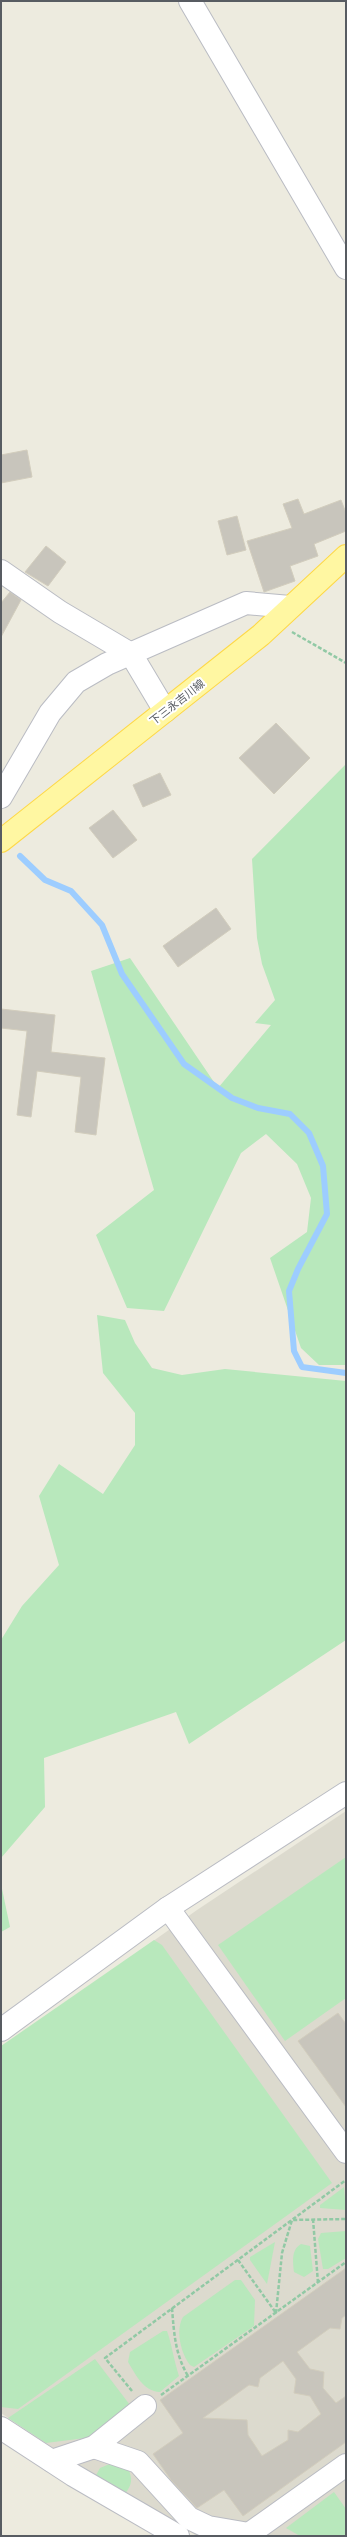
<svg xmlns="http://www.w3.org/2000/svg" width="347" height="2537" font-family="Montserrat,'Noto Sans JP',sans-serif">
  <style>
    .education { fill: #dcdace }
    .green { fill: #b8e8bc }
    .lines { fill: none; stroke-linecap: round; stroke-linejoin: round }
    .stream { stroke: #9dcdff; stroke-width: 6 }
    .building { fill: #c8c5bc; stroke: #d2cdbd; fill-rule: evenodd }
    .minor-casing { stroke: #babcc3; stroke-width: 24 }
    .major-casing { stroke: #fed847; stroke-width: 24 }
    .path { stroke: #91c9a5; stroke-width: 2.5; stroke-dasharray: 4 2; stroke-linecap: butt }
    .minor { stroke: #fff; stroke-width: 22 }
    .major { stroke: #fff7a2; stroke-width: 22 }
    .labels { text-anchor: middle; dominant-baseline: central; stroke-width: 4; stroke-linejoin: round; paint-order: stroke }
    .street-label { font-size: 11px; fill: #585c62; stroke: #fff }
  </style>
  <rect width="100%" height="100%" fill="#edebdf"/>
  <path class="education" d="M 346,1811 L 346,2536 L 197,2536 L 95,2477 L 1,2413 L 1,2049 L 197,1910 Z"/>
  <g class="green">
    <path d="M 346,764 L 346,1365 L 319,1365 L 301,1348 L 270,1258 L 307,1232 L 311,1198 L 297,1164 L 266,1134 L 241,1153 L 164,1311 L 127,1308 L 96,1235 L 154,1190 L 91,971 L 130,958 L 218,1088 L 271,1025 L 255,1023 L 275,1000 L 262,964 L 257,938 L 252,859 Z"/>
    <path d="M 97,1315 L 125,1320 L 135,1343 L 152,1368 L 182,1375 L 225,1369 L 346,1381 L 346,1640 L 189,1744 L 176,1712 L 44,1758 L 45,1807 L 1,1858 L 1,1640 L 22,1606 L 59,1565 L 39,1496 L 59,1464 L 103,1494 L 135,1445 L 135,1413 L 103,1373 Z"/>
    <path d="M 346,1857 L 346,1998 L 285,2041 L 218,1945 Z"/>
    <path d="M 1,1884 L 10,1927 L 1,1932 Z"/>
    <path d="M 154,1940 L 162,1945 L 332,2183 L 18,2409 L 1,2407 L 1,2046 Z"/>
    <path d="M 344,2187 L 346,2210 L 320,2208 L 320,2205 Z"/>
    <path d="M 346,2231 L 346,2258 L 328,2269 L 323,2269 L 318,2239 L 321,2233 Z"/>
    <path d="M 275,2242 L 267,2284 L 250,2260 L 250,2257 Z"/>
    <path d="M 301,2244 L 310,2246 L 313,2271 L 304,2277 L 294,2272 C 293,2261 291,2250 301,2244 Z"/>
    <path d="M 235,2280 L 241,2280 L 255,2300 L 254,2326 L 194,2367 L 190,2365 C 181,2354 175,2330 183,2317 Z"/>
    <path d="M 163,2331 L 167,2331 C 172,2345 174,2361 179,2376 L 160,2392 C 143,2391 136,2375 128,2362 L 130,2352 Z"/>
    <path d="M 95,2359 L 133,2409 L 101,2436 L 46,2443 L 8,2418 Z"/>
    <path d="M 112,2463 L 128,2468 C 133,2480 132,2484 125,2494 L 95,2477 L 100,2468 Z"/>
    <path d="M 334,2492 L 346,2509 L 346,2536 L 300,2536 L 286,2528 Z"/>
  </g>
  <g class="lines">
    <path class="stream" d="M 20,856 L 45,880 L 71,891 L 102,925 L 122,974 L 184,1064 L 232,1098 L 258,1108 L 290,1114 L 309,1133 L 323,1166 L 327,1214 L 298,1269 L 289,1291 L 294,1351 L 302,1367 L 346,1373"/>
  </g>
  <g class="building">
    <path d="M 27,450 L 32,477 L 1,483 L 1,455 Z"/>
    <path d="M 298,499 L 304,514 L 341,500 L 346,513 L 346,531 L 314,544 L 318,556 L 290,566 L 295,581 L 264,592 L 247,541 L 292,528 L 283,504 Z"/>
    <path d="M 237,516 L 246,550 L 227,555 L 218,521 Z"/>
    <path d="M 46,546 L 66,562 L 48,586 L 25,572 Z"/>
    <path d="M 10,592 L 21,600 L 1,637 L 1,603 Z"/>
    <path d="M 276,723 L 310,758 L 274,794 L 239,758 Z"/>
    <path d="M 160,773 L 171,795 L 143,807 L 133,785 Z"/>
    <path d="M 113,810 L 137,840 L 113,858 L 89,828 Z"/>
    <path d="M 216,908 L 231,929 L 178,967 L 163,946 Z"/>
    <path d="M 1,1009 L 55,1015 L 51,1052 L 105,1058 L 96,1135 L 75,1132 L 81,1077 L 37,1071 L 31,1117 L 17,1115 L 27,1031 L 1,1028 Z"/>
    <path d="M 338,2013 L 346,2024 L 346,2107 L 298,2041 Z"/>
    <path d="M 346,2268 L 346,2315 L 342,2318 L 340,2329 L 330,2328 L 297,2352 L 310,2369 L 324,2372 L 323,2388 L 336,2403 L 346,2396 L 346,2442 L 243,2516 L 224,2490 L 197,2508 L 171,2480 L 153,2454 L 183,2433 L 160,2400 ZM 283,2361 L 296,2379 L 294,2393 L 310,2396 L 321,2414 L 298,2432 L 288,2430 L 288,2440 L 262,2456 L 248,2435 L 247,2420 L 203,2418 L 249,2385 L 258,2387 L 260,2378 Z"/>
  </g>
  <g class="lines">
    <defs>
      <g id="minor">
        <path d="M 190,1 L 346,268"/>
        <path d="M 1,571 L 60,612 L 131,654 L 165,711"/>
        <path d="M 1,797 L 50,713 L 76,682 L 107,664 L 246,603 L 290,607"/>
        <path d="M 168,1908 L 346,2152"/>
        <path d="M 1,2030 L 168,1908 L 346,1793"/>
        <path d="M 1,2428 L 73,2475 L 178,2536"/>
        <path d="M 94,2447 L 138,2462 L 189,2518 L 208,2527 L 249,2534"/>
        <path d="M 52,2461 L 94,2447 L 145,2406"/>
        <path d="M 252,2536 L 249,2534 L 346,2465"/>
      </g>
      <path id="major" d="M 1,841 L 261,635 L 346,556"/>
    </defs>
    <use href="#minor" class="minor-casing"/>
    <use href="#major" class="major-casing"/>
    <g class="path">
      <path d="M 292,632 L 346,663"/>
      <path d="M 313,2219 L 318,2283"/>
      <path d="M 238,2260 L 276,2313"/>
      <path d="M 172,2308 C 174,2333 175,2354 188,2376"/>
      <path d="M 276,2313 L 282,2253 L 292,2220 L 346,2219"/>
      <path d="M 132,2391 L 105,2358 L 346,2180"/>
      <path d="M 161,2395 L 346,2262"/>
    </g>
    <use href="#minor" class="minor"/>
    <use href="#major" class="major"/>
  </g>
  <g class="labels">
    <g class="street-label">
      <text transform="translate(177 702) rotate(-38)">下三永吉川線</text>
    </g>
  </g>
  <rect width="347" height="2537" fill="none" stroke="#585c62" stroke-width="4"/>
</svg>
